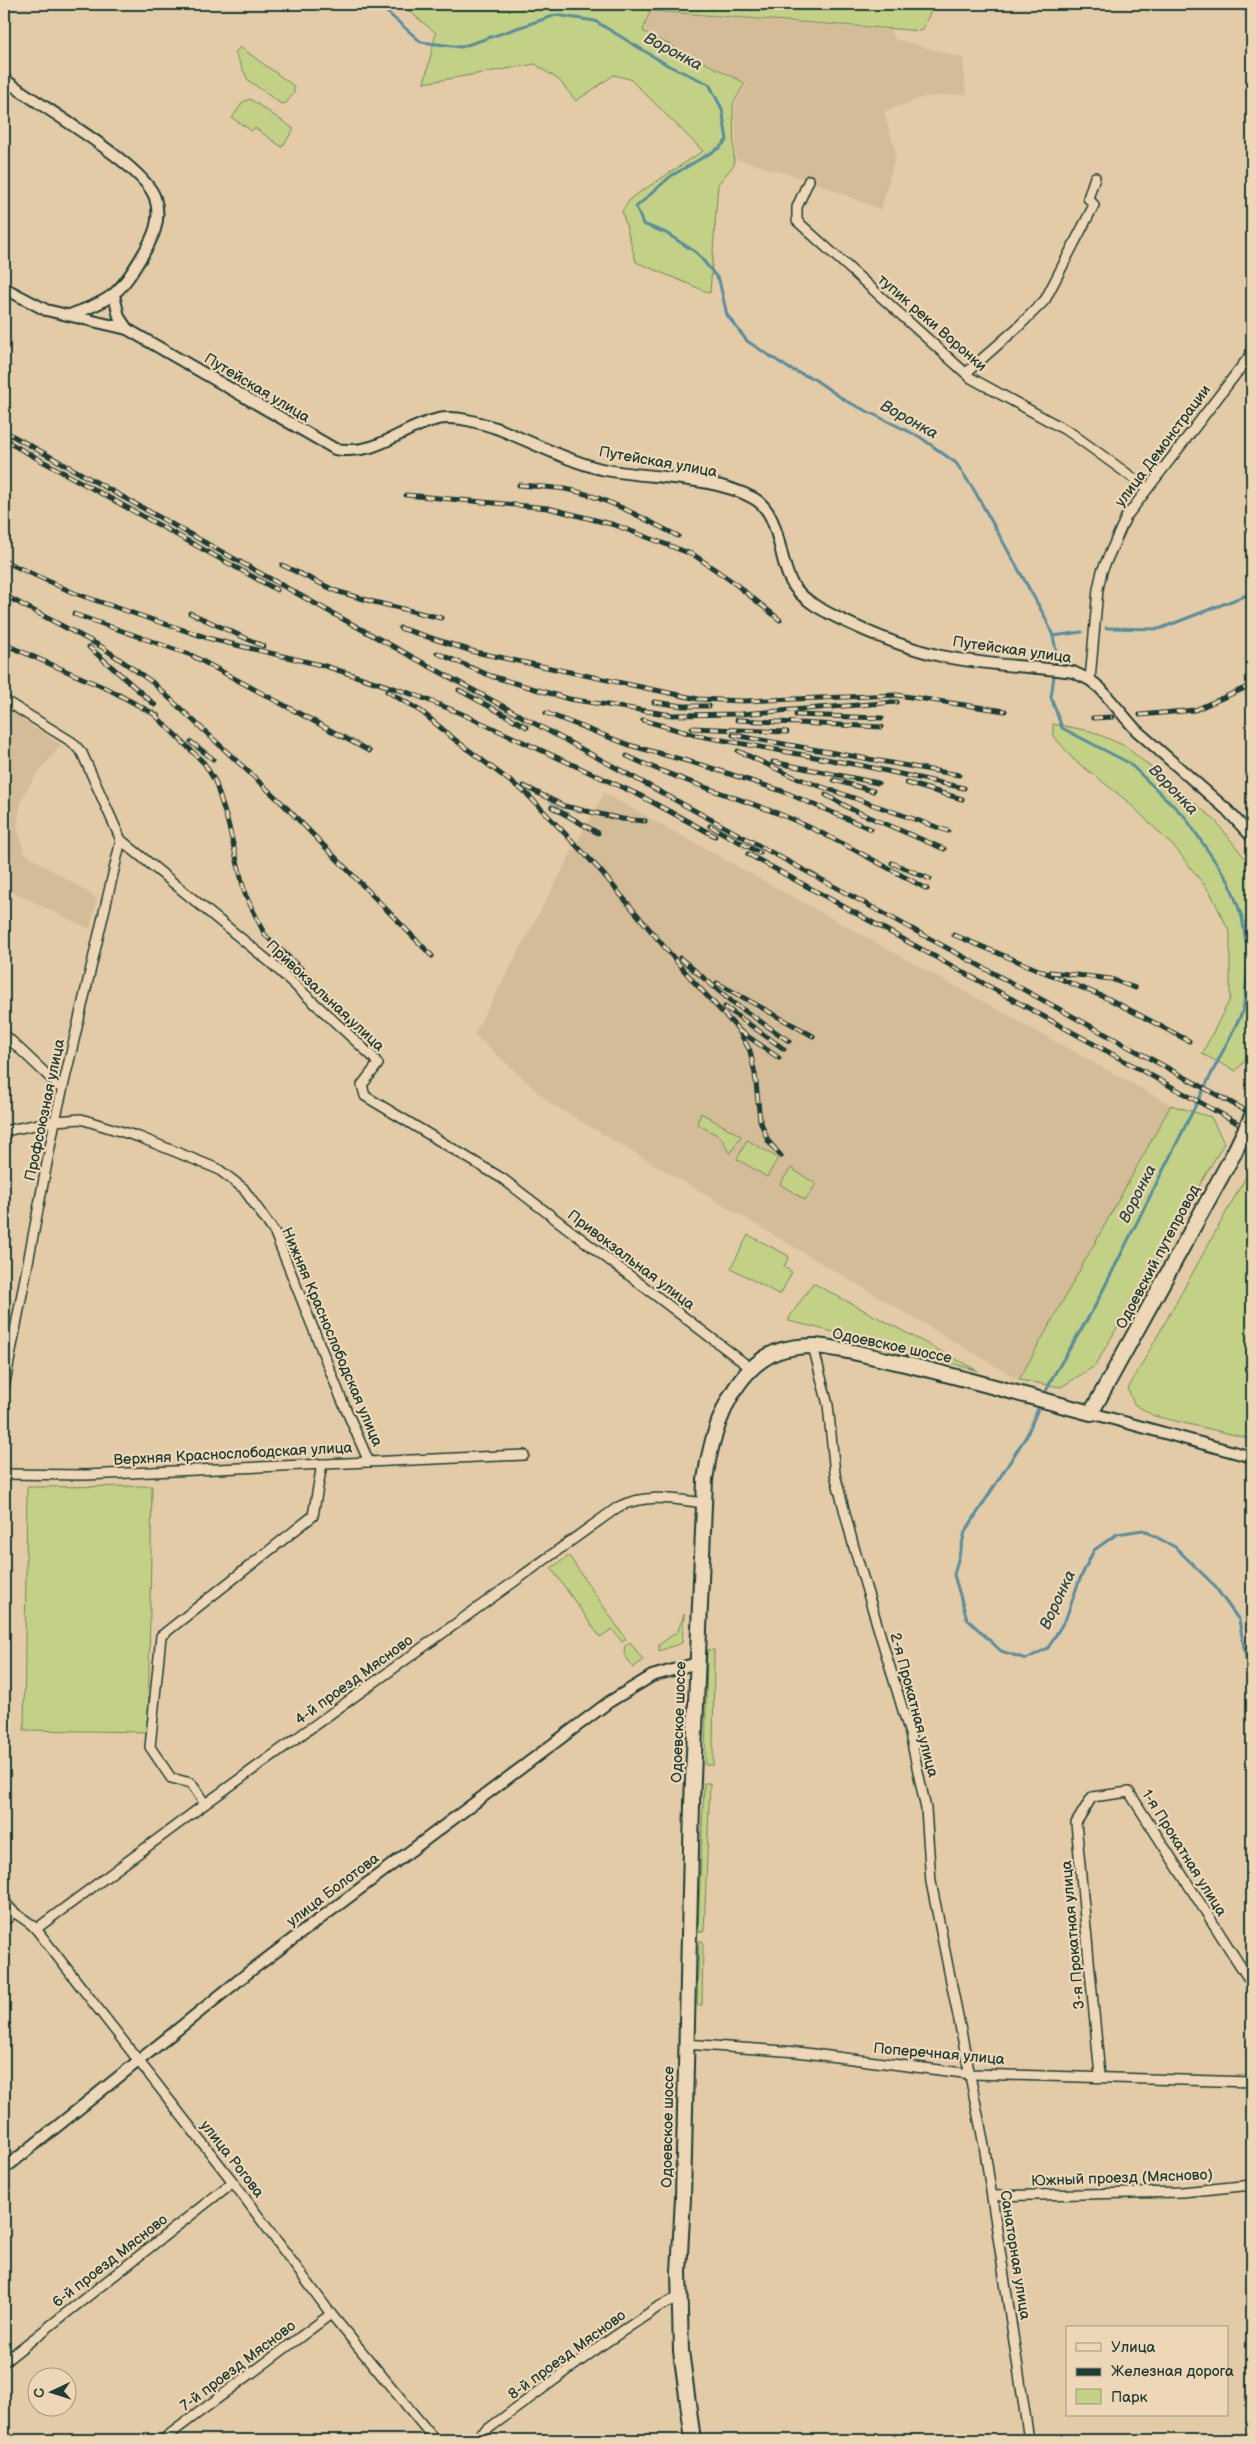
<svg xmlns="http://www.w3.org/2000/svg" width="1256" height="2444" font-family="'Balsamiq Sans',sans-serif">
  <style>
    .built { fill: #d5bc98 }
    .green { fill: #c2d185; stroke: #70875c }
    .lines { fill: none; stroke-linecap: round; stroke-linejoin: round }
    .stream { stroke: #5a8d9c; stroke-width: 3 }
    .minor-casing { stroke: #1f3d34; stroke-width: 12 }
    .tertiary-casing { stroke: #1f3d34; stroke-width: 14 }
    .primary-casing { stroke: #1f3d34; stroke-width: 18 }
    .minor { stroke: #edd7b6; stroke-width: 9 }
    .tertiary { stroke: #edd7b6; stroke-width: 10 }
    .primary { stroke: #edd7b6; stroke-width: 14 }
    .rail-casing { stroke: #1f3d34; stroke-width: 5 }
    .rail { stroke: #edd7b6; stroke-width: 3; stroke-dasharray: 9; stroke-linecap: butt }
    .primary-bridge-casing { stroke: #1f3d34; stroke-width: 18; stroke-linecap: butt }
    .primary-bridge { stroke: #edd7b6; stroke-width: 14 }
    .labels { text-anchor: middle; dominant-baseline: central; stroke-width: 4.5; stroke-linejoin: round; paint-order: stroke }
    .street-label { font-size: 15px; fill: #1f3d34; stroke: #edd7b6 }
    .water-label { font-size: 16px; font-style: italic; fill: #294a45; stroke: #edd7b6 }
  </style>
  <rect width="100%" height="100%" fill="#e4cba7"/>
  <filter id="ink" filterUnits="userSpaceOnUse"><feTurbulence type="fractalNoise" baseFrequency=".02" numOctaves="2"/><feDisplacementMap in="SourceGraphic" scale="10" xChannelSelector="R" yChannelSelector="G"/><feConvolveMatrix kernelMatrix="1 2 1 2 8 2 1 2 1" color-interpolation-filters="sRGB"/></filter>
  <g filter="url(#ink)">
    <g class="built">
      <path d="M 651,12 L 890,30 L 895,39 L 963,58 L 966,94 L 924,97 L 884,112 L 896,153 L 881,210 L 809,180 L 736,159 L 735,104 L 747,83 L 645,30 Z"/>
      <path d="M 4,711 L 13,713 L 61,745 L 36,775 L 22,798 L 17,824 L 24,853 L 97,898 L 90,929 L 4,888 Z"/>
      <path d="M 604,793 L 1171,1105 L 1019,1380 L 550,1103 L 474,1034 Z"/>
    </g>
    <g class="green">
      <path d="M 400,4 L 934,4 L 922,31 L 650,11 L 643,31 L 745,83 L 733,104 L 734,165 L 718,184 L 710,293 L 636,262 L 622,211 L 631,198 L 703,151 L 630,79 L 614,75 L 576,101 L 559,80 L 535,64 L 424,83 L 436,33 Z"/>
      <path d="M 240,47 L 294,86 L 294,93 L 286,103 L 281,104 L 248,80 L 235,53 Z"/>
      <path d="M 250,99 L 294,129 L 282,147 L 255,128 L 252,131 L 232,118 L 243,102 Z"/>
      <path d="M 1053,724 L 1091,731 L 1125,746 L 1214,819 L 1252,867 L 1252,1052 L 1236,1071 L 1202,1054 L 1230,999 L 1230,933 L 1211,894 L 1177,850 L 1126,800 L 1073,759 L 1053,735 Z"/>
      <path d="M 1171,1105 L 1211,1117 L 1224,1143 L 1095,1366 L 1061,1387 L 1019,1380 Z"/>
      <path d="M 701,1113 L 741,1136 L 730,1154 L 721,1137 L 697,1124 Z"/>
      <path d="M 747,1140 L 778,1158 L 767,1177 L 737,1159 Z"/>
      <path d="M 1252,1166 L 1252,1439 L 1154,1416 L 1134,1404 L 1128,1389 Z"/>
      <path d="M 791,1168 L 816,1184 L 805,1200 L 780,1184 Z"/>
      <path d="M 748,1235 L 789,1256 L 784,1267 L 792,1272 L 780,1295 L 731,1268 Z"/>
      <path d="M 813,1283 L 978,1371 L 915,1352 L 789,1321 L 789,1318 Z"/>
      <path d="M 152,1486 L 148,1732 L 24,1730 L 27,1487 Z"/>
      <path d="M 569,1556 L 626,1639 L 622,1642 L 612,1629 L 600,1637 L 551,1568 Z"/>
      <path d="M 684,1614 L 682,1643 L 659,1651 L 659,1645 L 678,1631 Z"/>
      <path d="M 630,1642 L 643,1660 L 633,1668 L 624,1653 L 625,1646 Z"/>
      <path d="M 707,1650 L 714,1650 L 713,1765 L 705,1765 Z"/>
      <path d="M 704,1783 L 710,1783 L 704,1932 L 698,1931 Z"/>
      <path d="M 699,1941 L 703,1941 L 702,2005 L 697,2005 Z"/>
    </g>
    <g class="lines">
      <g class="stream">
        <path d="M 378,4 L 421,42 L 461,47 L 556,15 L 595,21 L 669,66 L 709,84 L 722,109 L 727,140 L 719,148 L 671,176 L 636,207 L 643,224 L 666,233 L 697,253 L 719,280 L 727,315 L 747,341 L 790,369 L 814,379 L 846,401 L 920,437 L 956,463 L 974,490 L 1045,617 L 1053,636 L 1057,655 L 1051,697 L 1062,728 L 1129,763 L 1185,817 L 1229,882 L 1242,917 L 1249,961 L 1243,1011 L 1094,1308 L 1051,1380 L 1044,1396"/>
        <path d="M 1106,628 L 1159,629 L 1252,593"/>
        <path d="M 1053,636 L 1082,632"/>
        <path d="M 1040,1404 L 1027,1435 L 965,1532 L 954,1575 L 967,1619 L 1001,1651 L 1026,1659 L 1048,1648 L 1066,1618 L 1079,1581 L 1094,1550 L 1117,1534 L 1143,1530 L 1175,1547 L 1213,1584 L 1239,1620 L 1252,1691"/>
      </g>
      <defs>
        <g id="minor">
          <path d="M 809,180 L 797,207 L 797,221 L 971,378 L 1071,433 L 1147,488"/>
          <path d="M 966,373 L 1018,327 L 1045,300 L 1094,205 L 1088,198 L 1095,177"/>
          <path d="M 1090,680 L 1098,589 L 1102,571 L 1126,517 L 1252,353"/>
          <path d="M 4,700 L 72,742 L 82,753 L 121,840 L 271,963 L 373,1057 L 378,1064 L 362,1085 L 365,1096 L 503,1179 L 752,1369"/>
          <path d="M 4,1034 L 62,1089"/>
          <path d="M 4,1131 L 55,1121 L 81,1119 L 139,1137 L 218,1169 L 243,1188 L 275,1233 L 341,1398 L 369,1462"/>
          <path d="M 813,1346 L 828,1405 L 835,1474 L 853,1544 L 910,1734 L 926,1809 L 931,1882 L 984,2145 L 1029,2440"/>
          <path d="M 4,1388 L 55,1121 L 121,840"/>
          <path d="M 4,1474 L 85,1475 L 524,1455"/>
          <path d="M 205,1804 L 191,1783 L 171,1778 L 150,1747 L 161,1636 L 313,1516 L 322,1464"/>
          <path d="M 4,1900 C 15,1918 23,1915 36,1929 L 233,2182 L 331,2314 L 435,2440"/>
          <path d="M 4,1922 L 12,1913"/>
          <path d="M 36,1929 L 205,1804 L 618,1507 C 646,1493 674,1499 704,1503"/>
          <path d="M 685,2044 L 797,2052 L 971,2074 L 1252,2082"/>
          <path d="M 1100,2076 L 1076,1823 L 1092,1797 L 1129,1792 L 1252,1984"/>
          <path d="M 992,2196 L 1182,2192 L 1252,2185"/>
          <path d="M 4,2362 L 233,2182"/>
          <path d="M 162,2440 L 331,2314"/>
          <path d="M 473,2440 L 602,2345 L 658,2307 L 680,2296"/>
        </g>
        <g id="tertiary">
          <path d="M 4,79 C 36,104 145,165 155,198 C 162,220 153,238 142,256 C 120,293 113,300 72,314"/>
          <path d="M 4,288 L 46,310 L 127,329 L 335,449 C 379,456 397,429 438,419 C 456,415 481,423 499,429 C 529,441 570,462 601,469 C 648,479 710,475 753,498 C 782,513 777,560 793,585 C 804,601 822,610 838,618 C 871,634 905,648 941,656 C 984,665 1029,666 1073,672 L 1090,680 L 1100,688 L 1136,730 L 1227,810 L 1252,837"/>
          <path d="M 114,295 L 119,317 L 127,329"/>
          <path d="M 1091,1413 L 1252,1457"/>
          <path d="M 4,2169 L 249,1972 L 609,1702 L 652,1676 L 697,1663"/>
        </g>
        <path id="primary" d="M 693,2440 L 681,2351 L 679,2272 L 683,2198 L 692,1804 L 705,1480 C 711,1434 730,1372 776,1352 C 787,1348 802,1346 814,1346 C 842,1348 869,1356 896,1362 C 962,1377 1026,1396 1091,1413 L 1233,1155"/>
      </defs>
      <use href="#minor" class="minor-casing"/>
      <use href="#tertiary" class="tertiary-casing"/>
      <use href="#primary" class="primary-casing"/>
      <use href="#minor" class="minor"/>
      <use href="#tertiary" class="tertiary"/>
      <use href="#primary" class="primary"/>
      <defs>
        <g id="rail">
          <path d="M 4,431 L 350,623 L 1252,1114"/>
          <path d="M 4,440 L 277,590"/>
          <path d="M 519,485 C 534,486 550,487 565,489 C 605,496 642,518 678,536"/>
          <path d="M 406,495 L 548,508 L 615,525 L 694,555 L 733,582 L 780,620"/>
          <path d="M 4,561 L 74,593 L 153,620 L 211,639 L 325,666 L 415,695 L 460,713 L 639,795 L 715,836"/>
          <path d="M 282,565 L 336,591 L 374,602 L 441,618"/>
          <path d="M 4,595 L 102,647 L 152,682 L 283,804 L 432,956"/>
          <path d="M 190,613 L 263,646"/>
          <path d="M 74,614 L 191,655 L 369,751"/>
          <path d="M 400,628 L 475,652 L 698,699 L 744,701 L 897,695 L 1005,711"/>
          <path d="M 4,644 L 110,690 L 158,716"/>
          <path d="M 89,647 L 155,705"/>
          <path d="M 437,653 L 491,676 L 569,699 L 672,715 L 741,714 L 897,702"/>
          <path d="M 459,690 L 527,727"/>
          <path d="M 387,691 L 422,712 L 454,739 L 526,793 L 599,869 L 693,981 L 738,1029 L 750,1051 L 755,1074 L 760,1120 L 768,1141 L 781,1156"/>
          <path d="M 654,702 L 683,706 L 709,706"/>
          <path d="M 153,713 L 204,763 L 215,781 L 228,823 L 245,894 L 265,935 L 307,974 L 371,1046"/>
          <path d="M 546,713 L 629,745 L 705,766 L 782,791 L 871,829"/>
          <path d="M 796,715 L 882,718"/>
          <path d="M 1140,715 L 1195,710 L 1252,685"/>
          <path d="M 1093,718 L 1112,717"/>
          <path d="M 643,720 L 695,735 L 864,766 L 964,788"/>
          <path d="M 737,720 L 882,727"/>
          <path d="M 692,728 L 787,732"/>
          <path d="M 733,735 L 959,775"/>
          <path d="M 191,742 L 213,759"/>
          <path d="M 738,751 L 794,777 L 948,831"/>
          <path d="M 627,756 C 675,779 727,794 777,813 C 829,834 878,863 927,889"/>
          <path d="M 773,762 L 878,783"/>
          <path d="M 834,780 L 873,791"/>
          <path d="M 907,783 L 962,799"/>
          <path d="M 524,786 L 564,806 L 622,819 L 645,821"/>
          <path d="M 826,795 L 853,810 L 944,849"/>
          <path d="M 552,807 L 598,833"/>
          <path d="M 710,826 L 760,853"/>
          <path d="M 748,854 L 1252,1131"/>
          <path d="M 892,863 L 930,879"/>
          <path d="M 954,935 L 1109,999 L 1189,1041"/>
          <path d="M 680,958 L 732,1002 L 789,1041"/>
          <path d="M 1050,972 L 1111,979 L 1135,988"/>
          <path d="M 717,983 L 813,1036"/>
          <path d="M 725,1007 L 784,1049"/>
          <path d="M 740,1031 L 779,1058"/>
        </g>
      </defs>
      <use href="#rail" class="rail-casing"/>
      <use href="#rail" class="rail"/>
      <defs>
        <path id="primary-bridge" d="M 1233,1155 L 1252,1116"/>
      </defs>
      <use href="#primary-bridge" class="primary-bridge-casing"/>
      <use href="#primary-bridge" class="primary-bridge"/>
    </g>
  </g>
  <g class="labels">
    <g class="street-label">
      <text transform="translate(932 323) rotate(41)">тупик реки Воронки</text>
      <text transform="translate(257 388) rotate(31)">Путейская улица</text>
      <text transform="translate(1163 446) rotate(-53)">улица Демонстрации</text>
      <text transform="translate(658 462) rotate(10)">Путейская улица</text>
      <text transform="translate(1012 650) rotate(8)">Путейская улица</text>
      <text transform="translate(325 996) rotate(43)">Привокзальная улица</text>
      <text transform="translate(45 1110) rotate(-78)">Профсоюзная улица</text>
      <text transform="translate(1158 1257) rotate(-62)">Одоевский путепровод</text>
      <text transform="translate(631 1260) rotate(37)">Привокзальная улица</text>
      <text transform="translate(332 1337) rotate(67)">Нижняя Краснослободская улица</text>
      <text transform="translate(892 1346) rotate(12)">Одоевское шоссе</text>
      <text transform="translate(233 1454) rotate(-3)">Верхняя Краснослободская улица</text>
      <text transform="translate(354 1680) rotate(-36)">4-й проезд Мясново</text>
      <text transform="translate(914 1705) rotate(75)">2-я Прокатная улица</text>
      <text transform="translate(679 1722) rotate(-88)">Одоевское шоссе</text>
      <text transform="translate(1184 1853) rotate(58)">1-я Прокатная улица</text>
      <text transform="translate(333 1890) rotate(-37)">улица Болотова</text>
      <text transform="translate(1073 1935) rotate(-95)">3-я Прокатная улица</text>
      <text transform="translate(939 2054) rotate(5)">Поперечная улица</text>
      <text transform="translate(668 2127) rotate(-89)">Одоевское шоссе</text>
      <text transform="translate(232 2159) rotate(52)">улица Рогова</text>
      <text transform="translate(1122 2178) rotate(-2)">Южный проезд (Мясново)</text>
      <text transform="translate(1015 2255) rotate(81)">Санаторная улица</text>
      <text transform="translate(110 2261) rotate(-38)">6-й проезд Мясново</text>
      <text transform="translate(567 2355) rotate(-36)">8-й проезд Мясново</text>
      <text transform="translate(238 2366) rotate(-37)">7-й проезд Мясново</text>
    </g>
    <g class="water-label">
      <text transform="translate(673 52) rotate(28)">Воронка</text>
      <text transform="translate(909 420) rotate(29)">Воронка</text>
      <text transform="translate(1173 790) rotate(46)">Воронка</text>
      <text transform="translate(1138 1194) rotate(-63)">Воронка</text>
      <text transform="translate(1058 1600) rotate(-65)">Воронка</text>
    </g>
  </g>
  <rect width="1256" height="2444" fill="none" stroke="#edd7b6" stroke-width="20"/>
  <rect x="10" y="10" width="1236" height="2424" fill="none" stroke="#1f3d34" stroke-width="2" filter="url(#ink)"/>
  <rect x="1066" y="2326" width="162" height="90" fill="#edd7b6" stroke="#9b9982"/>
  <rect x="1076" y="2343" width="25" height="8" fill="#edd7b6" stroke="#9b9982"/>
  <text x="1111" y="2352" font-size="15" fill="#1f3d34">Улица</text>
  <rect x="1076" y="2368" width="25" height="8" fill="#1f3d34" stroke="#9b9982"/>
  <text x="1111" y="2376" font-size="15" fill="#1f3d34">Железная дорога</text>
  <rect x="1076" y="2389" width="25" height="15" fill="#c2d185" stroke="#9b9982"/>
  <text x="1111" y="2402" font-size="15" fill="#1f3d34">Парк</text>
  <g transform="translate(52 2392) rotate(266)"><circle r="24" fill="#edd7b6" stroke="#9b9982"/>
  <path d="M0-4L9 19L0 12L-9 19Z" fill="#1f3d34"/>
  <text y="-8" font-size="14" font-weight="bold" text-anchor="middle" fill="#1f3d34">С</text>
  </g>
</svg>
